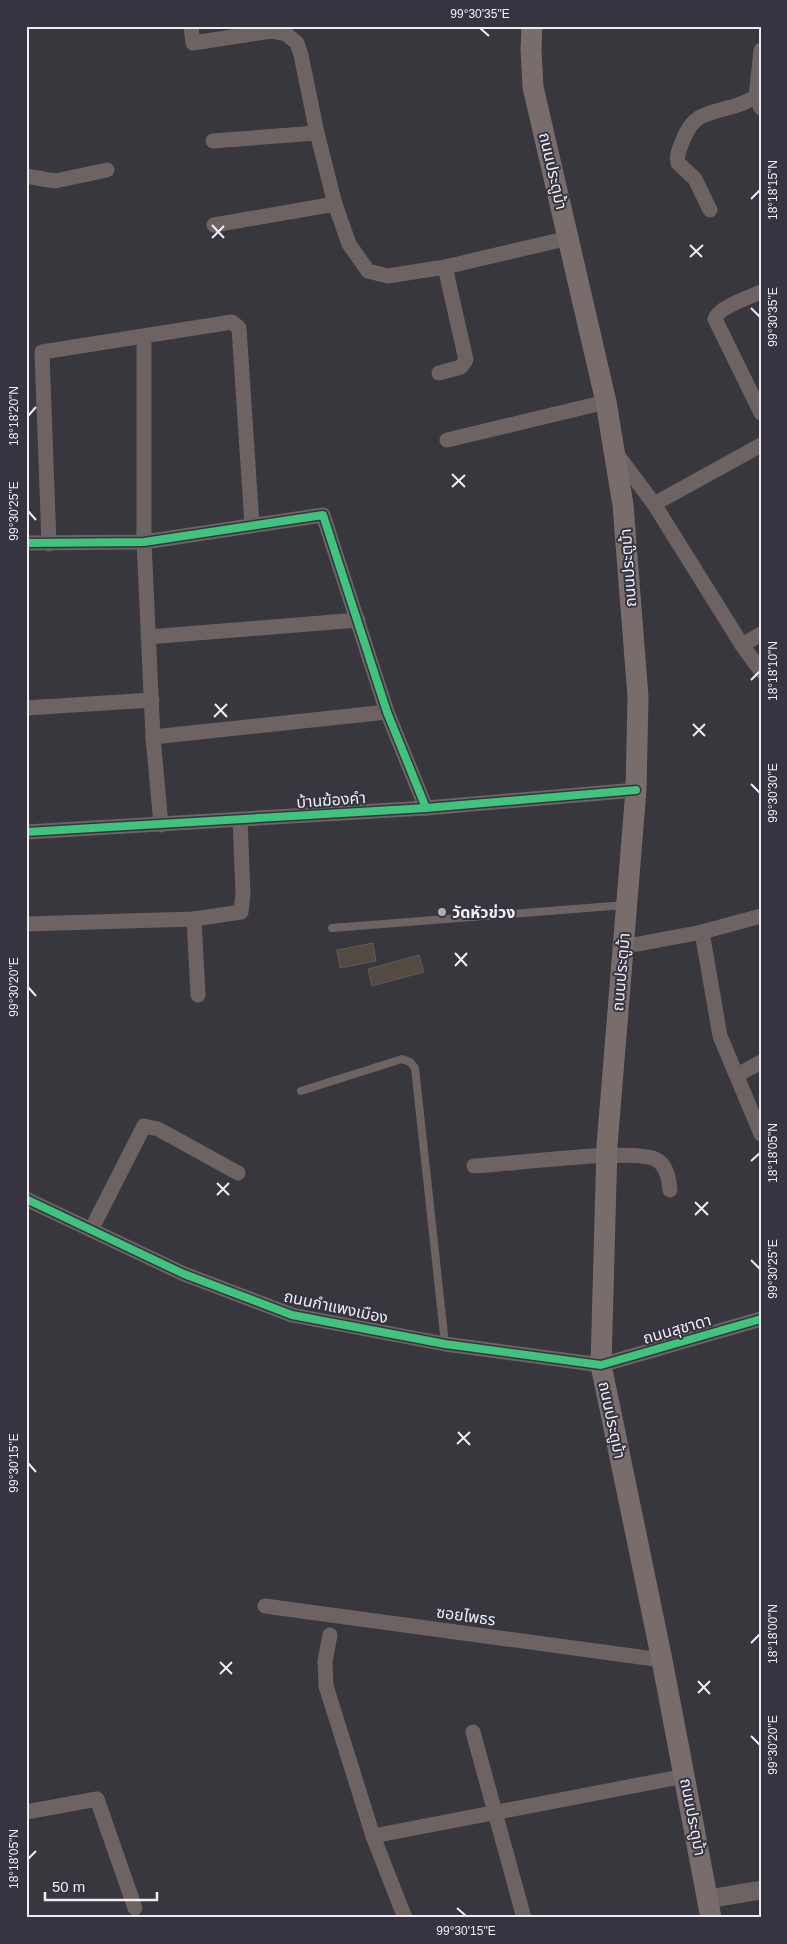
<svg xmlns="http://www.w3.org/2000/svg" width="787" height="1944" font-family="Helvetica,'Noto Sans Thai',sans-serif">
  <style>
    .building { fill: #534a42; stroke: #5d5b5c }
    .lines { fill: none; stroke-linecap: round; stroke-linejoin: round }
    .service { stroke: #6d6362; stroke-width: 8 }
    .minor { stroke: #6d6362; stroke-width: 15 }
    .tertiary { stroke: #6d6362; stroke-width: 19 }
    .secondary { stroke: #786d6b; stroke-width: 21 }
    .cycleway-casing { stroke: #353440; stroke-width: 11 }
    .cycleway { stroke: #40c37c; stroke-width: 8 }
    .ticks { fill: none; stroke: #efeef6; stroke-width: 2 }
    .poi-dot { fill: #afaeb5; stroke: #353440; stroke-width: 2 }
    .labels { text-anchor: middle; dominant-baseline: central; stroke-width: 4; stroke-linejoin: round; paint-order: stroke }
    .street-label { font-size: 16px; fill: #efeef6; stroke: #353440 }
    .poi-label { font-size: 16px; font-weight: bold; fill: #efeef6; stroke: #353440; text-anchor: start }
    .neatline { fill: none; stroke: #efeef6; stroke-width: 2 }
    .ticks-label { font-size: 12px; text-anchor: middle; fill: #efeef6 }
  </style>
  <rect width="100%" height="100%" fill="#37373d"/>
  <g class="building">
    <path d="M 373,943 L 376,961 L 340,968 L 337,950 Z"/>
    <path d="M 419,955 L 424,972 L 372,986 L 368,969 Z"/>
  </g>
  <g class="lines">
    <g class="service">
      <path d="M 332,928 L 625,905"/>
      <path d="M 301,1091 L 402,1059 L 410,1062 L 415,1068 L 445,1344"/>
    </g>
    <g class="minor">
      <path d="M 191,26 L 193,43 L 271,31 L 286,34 L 297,43 L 301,55 L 317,133 L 335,204 L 349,244 L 368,271 L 388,276 L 445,267 L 569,238"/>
      <path d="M 761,50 L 756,97 L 761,108"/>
      <path d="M 213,141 L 317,133"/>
      <path d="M 26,176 L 55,181 L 107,170"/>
      <path d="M 710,210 L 695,179 L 678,163 C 676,154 680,148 683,140 C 693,114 706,114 731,107 C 740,105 748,101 756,97"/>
      <path d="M 214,225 L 335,204"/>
      <path d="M 761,292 C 750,297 717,308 715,319 L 761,413"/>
      <path d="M 144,344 L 144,542 L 153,737 L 161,825"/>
      <path d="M 439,373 L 461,367 L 466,360 L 445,267"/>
      <path d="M 447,440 L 606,402"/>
      <path d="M 616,453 L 654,504 L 742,645 L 761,671"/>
      <path d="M 654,504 L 761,445"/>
      <path d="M 26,543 L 144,542 L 323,515 L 387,712 L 426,808"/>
      <path d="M 49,544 L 42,352 L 232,322 L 239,328 L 252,525"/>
      <path d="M 148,637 L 358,620"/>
      <path d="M 742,645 L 761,634"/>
      <path d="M 26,708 L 152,700"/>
      <path d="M 153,737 L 387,712"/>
      <path d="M 26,832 L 426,808 L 636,790"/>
      <path d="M 194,919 L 198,995"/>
      <path d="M 26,924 L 194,919 L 241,912 L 243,893 L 240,819"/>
      <path d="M 702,932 L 720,1036 L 761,1134"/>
      <path d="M 622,947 L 702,932 L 761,916"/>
      <path d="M 737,1075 L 761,1062"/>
      <path d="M 474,1166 C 505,1165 637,1147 657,1160 C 667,1166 669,1179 670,1190"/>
      <path d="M 26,1199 L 184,1274 L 292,1315 L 445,1344 L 601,1365 L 761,1319"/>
      <path d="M 91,1230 L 144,1126 L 158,1129 L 169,1135 L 238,1173"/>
      <path d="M 265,1606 L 662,1660"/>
      <path d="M 330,1635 L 325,1661 L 326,1686 L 373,1836 L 405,1918"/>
      <path d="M 473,1732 L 524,1918"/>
      <path d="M 26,1812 L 97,1799 L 135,1908"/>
      <path d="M 373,1836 L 685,1776"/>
    </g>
    <path class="tertiary" d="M 708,1899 L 761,1890"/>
    <path class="secondary" d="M 532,26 L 531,49 L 533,87 L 606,402 L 623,505 L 638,697 L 636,790 L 607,1146 L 601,1365 L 662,1660 L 711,1918"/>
    <defs>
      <g id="cycleway">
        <path d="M 26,543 L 144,542 L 323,515 L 387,712 L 426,808"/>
        <path d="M 26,832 L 426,808 L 636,790"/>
        <path d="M 26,1199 L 184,1274 L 292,1315 L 445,1344 L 601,1365 L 761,1319"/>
      </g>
    </defs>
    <use href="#cycleway" class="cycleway-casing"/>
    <use href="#cycleway" class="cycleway"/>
  </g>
  <path class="ticks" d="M 480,28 L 489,36M 751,199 L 760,190M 212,225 L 224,238M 212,238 L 224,226M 690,245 L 702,257M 690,257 L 703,245M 751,308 L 760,317M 28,416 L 36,407M 452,474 L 465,487M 452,487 L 465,475M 28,511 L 36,520M 751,680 L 760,671M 215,704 L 227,717M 214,717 L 227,704M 693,724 L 705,736M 693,736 L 705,724M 751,784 L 760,793M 455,953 L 467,966M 455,966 L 467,953M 28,987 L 36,996M 751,1161 L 760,1153M 217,1183 L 229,1195M 217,1195 L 229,1183M 695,1202 L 708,1215M 695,1215 L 708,1202M 751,1260 L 760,1269M 458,1432 L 470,1445M 457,1444 L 470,1432M 28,1463 L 36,1472M 751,1643 L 760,1634M 220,1662 L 232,1674M 220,1674 L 232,1662M 698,1681 L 710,1694M 698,1693 L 710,1681M 751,1736 L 760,1745M 28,1859 L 36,1851M 457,1908 L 466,1916"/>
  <circle class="poi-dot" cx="442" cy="912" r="5"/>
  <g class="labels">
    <g class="street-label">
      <text transform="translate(553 171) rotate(77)">ถนนประตูม้า</text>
      <text transform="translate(628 568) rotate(-94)">ถนนประตูม้า</text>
      <text transform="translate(331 800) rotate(-4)">บ้านฆ้องคำ</text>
      <text transform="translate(621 972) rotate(-85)">ถนนประตูม้า</text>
      <text transform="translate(336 1307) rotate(12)">ถนนกำแพงเมือง</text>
      <text transform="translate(677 1329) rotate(-16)">ถนนสุชาดา</text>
      <text transform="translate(612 1420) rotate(78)">ถนนประตูม้า</text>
      <text transform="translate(466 1616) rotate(8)">ซอยไพธร</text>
      <text transform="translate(693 1817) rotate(79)">ถนนประตูม้า</text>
    </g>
    <g class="poi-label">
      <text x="452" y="912">วัดหัวข่วง</text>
    </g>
  </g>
  <rect width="787" height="1944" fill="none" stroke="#353440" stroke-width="55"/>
  <path d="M45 1892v8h112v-8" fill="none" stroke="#efeef6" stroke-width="2.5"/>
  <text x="52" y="1892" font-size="15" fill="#efeef6" stroke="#353440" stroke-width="4" paint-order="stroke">50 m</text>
  <rect x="28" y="28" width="732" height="1888" class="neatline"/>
  <g class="ticks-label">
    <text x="480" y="18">99°30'35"E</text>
    <text transform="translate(773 190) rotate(-90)" y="4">18°18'15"N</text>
    <text transform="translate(773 317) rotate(-90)" y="4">99°30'35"E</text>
    <text transform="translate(14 416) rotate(-90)" y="4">18°18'20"N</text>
    <text transform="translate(14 511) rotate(-90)" y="4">99°30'25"E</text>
    <text transform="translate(773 671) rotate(-90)" y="4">18°18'10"N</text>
    <text transform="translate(773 793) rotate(-90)" y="4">99°30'30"E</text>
    <text transform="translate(14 987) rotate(-90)" y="4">99°30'20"E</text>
    <text transform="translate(773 1153) rotate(-90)" y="4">18°18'05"N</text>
    <text transform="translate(773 1269) rotate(-90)" y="4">99°30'25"E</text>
    <text transform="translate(14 1463) rotate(-90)" y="4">99°30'15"E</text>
    <text transform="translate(773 1634) rotate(-90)" y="4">18°18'00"N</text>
    <text transform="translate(773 1745) rotate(-90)" y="4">99°30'20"E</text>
    <text transform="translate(14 1859) rotate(-90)" y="4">18°18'05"N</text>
    <text x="466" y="1935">99°30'15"E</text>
  </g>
</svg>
